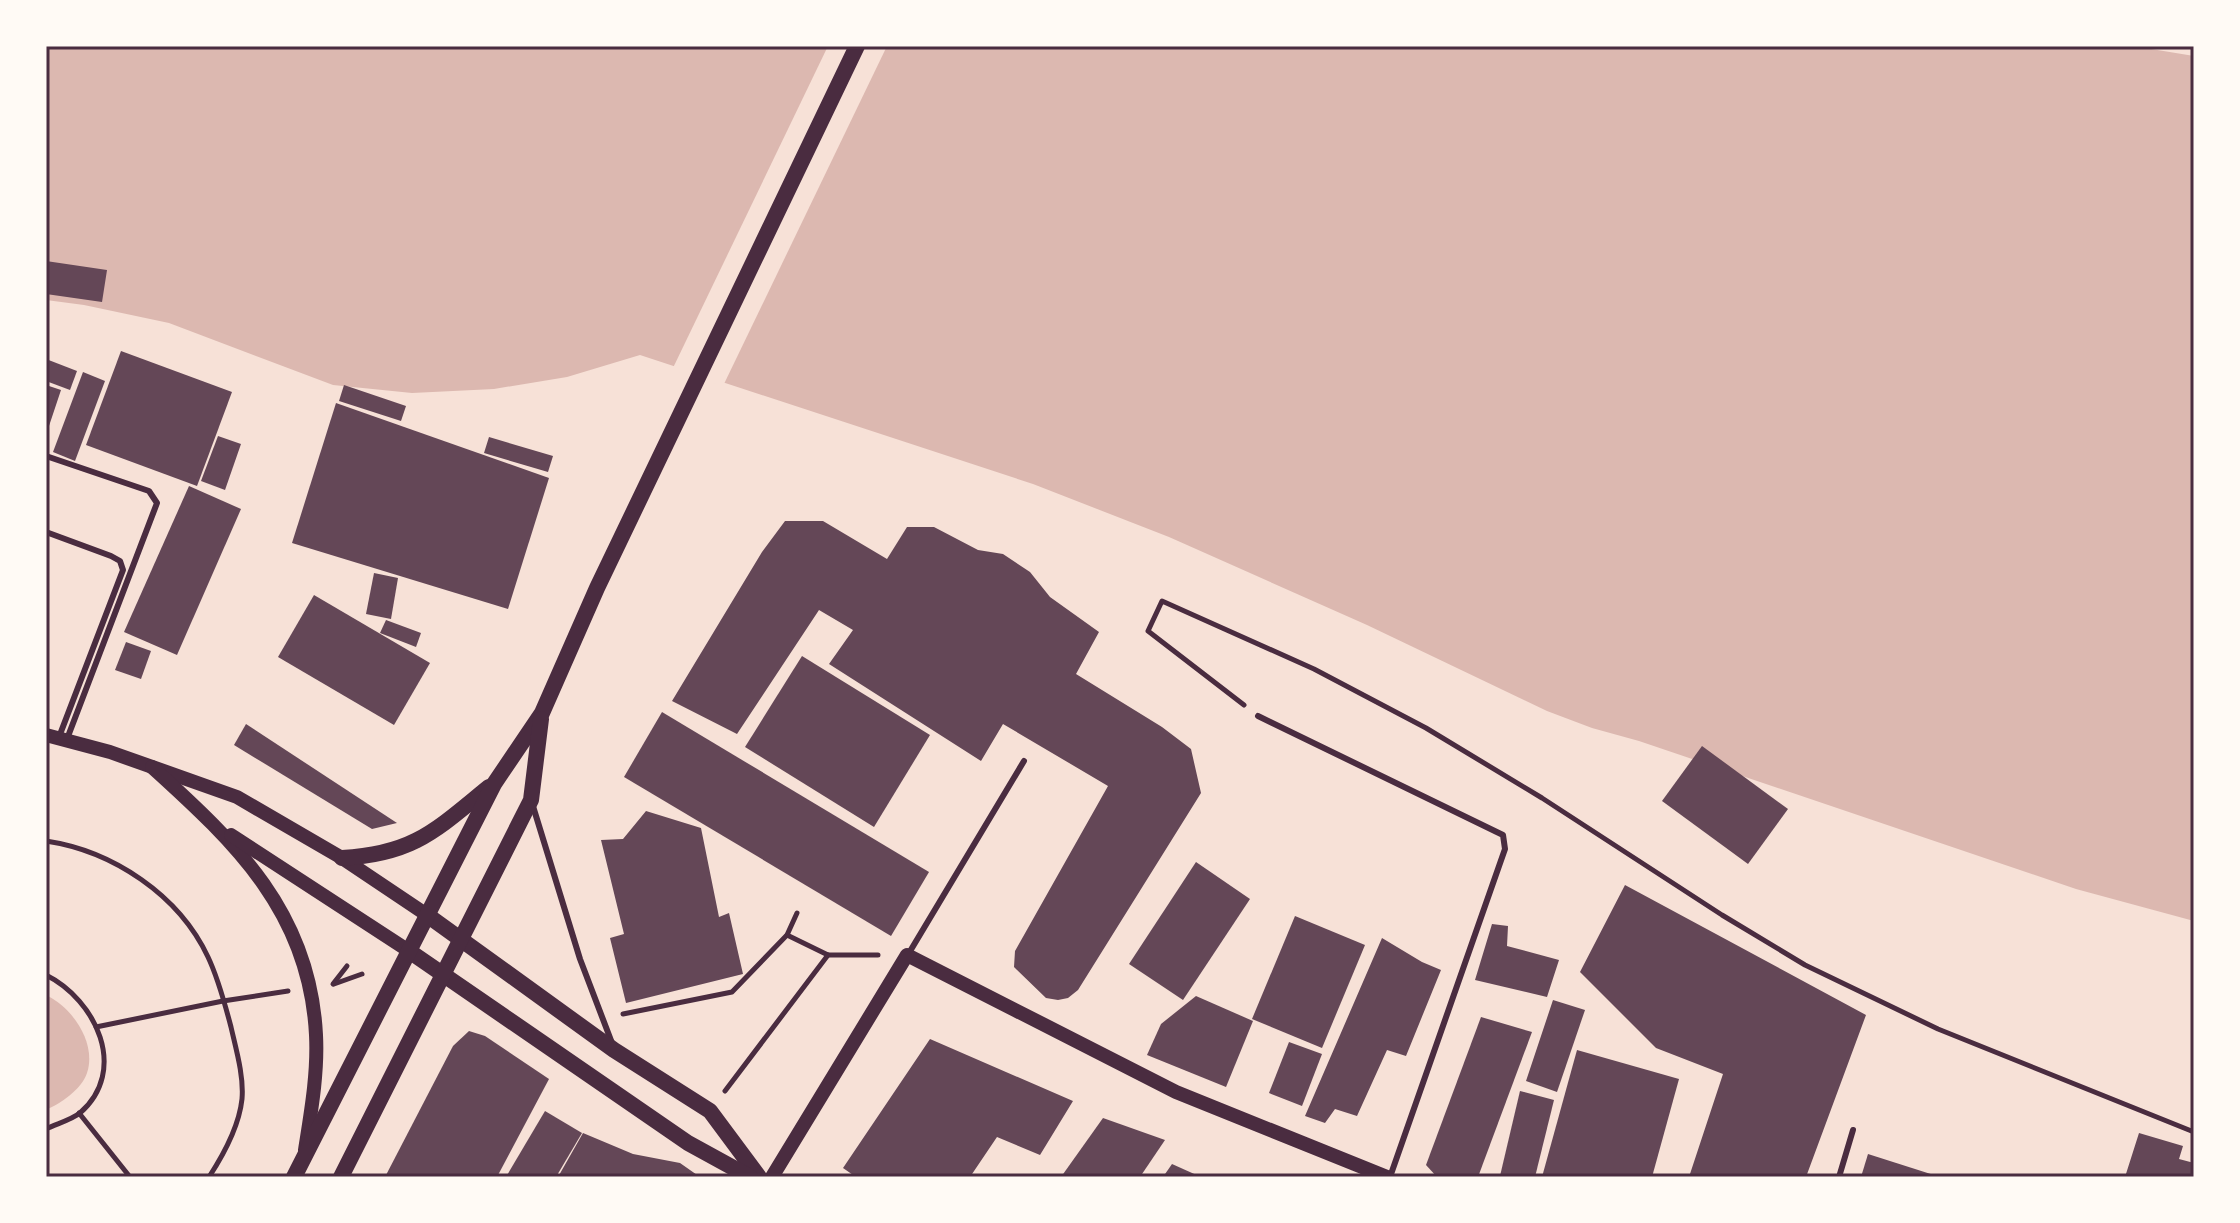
<svg xmlns="http://www.w3.org/2000/svg" width="2240" height="1223" font-family="'Titillium Web',sans-serif">
  <style>
    .water { fill: #dcb8b0 }
    .pier { fill: #f7e1d7 }
    .building { fill: #644757 }
    .lines { fill: none; stroke-linecap: round; stroke-linejoin: round }
    .path { stroke: #4a2c40; stroke-width: 5 }
    .service { stroke: #4a2c40; stroke-width: 6 }
    .tertiary { stroke: #4a2c40; stroke-width: 14 }
    .secondary { stroke: #4a2c40; stroke-width: 16 }
    .neatline { fill: none; stroke: #4a2c40; stroke-width: 3 }
  </style>
  <rect width="100%" height="100%" fill="#f7e1d7"/>
  <g class="water">
    <path d="M 46,46 L 2133,46 L 2194,56 L 2194,921 L 2076,889 L 1639,741 L 1592,728 L 1547,711 L 1367,625 L 1169,537 L 1033,484 L 640,355 L 567,377 L 494,389 L 412,393 L 333,385 L 169,323 L 84,305 L 46,300 Z"/>
    <path d="M 46,995 C 72,1007 97,1043 87,1073 C 81,1090 61,1103 46,1110 Z"/>
  </g>
  <path class="pier" d="M 828,46 L 887,46 L 723,386 L 672,370 Z"/>
  <g class="building">
    <path d="M 46,261 L 107,270 L 102,302 L 46,294 Z"/>
    <path d="M 121,351 L 232,392 L 197,486 L 86,445 Z"/>
    <path d="M 46,359 L 77,371 L 70,390 L 46,381 Z"/>
    <path d="M 83,372 L 105,381 L 75,461 L 53,452 Z"/>
    <path d="M 46,385 L 61,390 L 47,432 L 46,432 Z"/>
    <path d="M 344,385 L 406,406 L 401,421 L 339,401 Z"/>
    <path d="M 336,403 L 549,478 L 508,609 L 292,543 Z"/>
    <path d="M 218,436 L 241,444 L 225,490 L 201,481 Z"/>
    <path d="M 489,437 L 553,456 L 548,472 L 484,453 Z"/>
    <path d="M 189,486 L 241,509 L 177,655 L 124,632 Z"/>
    <path d="M 785,521 L 823,521 L 887,559 L 907,527 L 934,527 L 978,550 L 1003,554 L 1030,572 L 1050,597 L 1099,632 L 1076,674 L 1162,727 L 1191,749 L 1201,793 L 1078,990 L 1068,998 L 1058,1000 L 1046,998 L 1014,967 L 1015,951 L 1108,786 L 1003,724 L 981,761 L 829,664 L 853,630 L 819,610 L 737,734 L 672,701 L 762,552 Z"/>
    <path d="M 374,573 L 398,578 L 391,619 L 366,614 Z"/>
    <path d="M 314,595 L 430,663 L 394,725 L 278,657 Z"/>
    <path d="M 386,620 L 421,633 L 416,647 L 380,633 Z"/>
    <path d="M 126,642 L 151,651 L 141,679 L 115,670 Z"/>
    <path d="M 802,656 L 930,735 L 874,827 L 745,747 Z"/>
    <path d="M 662,712 L 929,872 L 891,936 L 624,777 Z"/>
    <path d="M 246,724 L 397,823 L 372,829 L 234,745 Z"/>
    <path d="M 1702,746 L 1788,809 L 1748,864 L 1662,801 Z"/>
    <path d="M 646,811 L 701,828 L 719,917 L 729,913 L 743,974 L 626,1003 L 610,938 L 624,934 L 601,840 L 623,839 Z"/>
    <path d="M 1196,862 L 1250,899 L 1183,1000 L 1129,964 Z"/>
    <path d="M 1625,885 L 1866,1015 L 1806,1177 L 1689,1177 L 1723,1074 L 1656,1048 L 1580,972 Z"/>
    <path d="M 1295,916 L 1365,945 L 1322,1048 L 1252,1019 Z"/>
    <path d="M 1492,924 L 1508,926 L 1507,946 L 1559,960 L 1547,997 L 1475,980 Z"/>
    <path d="M 1382,938 L 1422,962 L 1441,970 L 1406,1056 L 1387,1050 L 1357,1116 L 1335,1109 L 1325,1123 L 1305,1116 Z"/>
    <path d="M 1196,996 L 1253,1021 L 1226,1087 L 1147,1055 L 1161,1024 Z"/>
    <path d="M 1553,1000 L 1585,1010 L 1557,1092 L 1526,1081 Z"/>
    <path d="M 1481,1017 L 1532,1032 L 1478,1177 L 1437,1177 L 1426,1165 Z"/>
    <path d="M 469,1031 L 485,1036 L 549,1079 L 497,1177 L 385,1177 L 453,1046 Z"/>
    <path d="M 930,1039 L 1073,1101 L 1040,1155 L 997,1137 L 970,1177 L 856,1177 L 843,1168 Z"/>
    <path d="M 1289,1042 L 1322,1054 L 1302,1106 L 1269,1093 Z"/>
    <path d="M 1577,1050 L 1679,1079 L 1652,1177 L 1542,1177 Z"/>
    <path d="M 1520,1091 L 1554,1100 L 1535,1177 L 1504,1177 L 1500,1176 Z"/>
    <path d="M 545,1111 L 582,1133 L 556,1177 L 506,1177 Z"/>
    <path d="M 1103,1118 L 1165,1140 L 1140,1177 L 1061,1177 Z"/>
    <path d="M 583,1133 L 633,1154 L 680,1163 L 700,1177 L 558,1177 Z"/>
    <path d="M 2139,1133 L 2183,1146 L 2179,1159 L 2194,1163 L 2194,1177 L 2125,1177 Z"/>
    <path d="M 1868,1154 L 1937,1176 L 1937,1177 L 1861,1177 Z"/>
    <path d="M 1172,1164 L 1201,1177 L 1163,1177 Z"/>
  </g>
  <g class="lines">
    <g class="path">
      <path d="M 1244,705 L 1148,631 L 1162,601 L 1314,669 L 1426,728 L 1542,798 L 1722,915 L 1805,965 L 1938,1029 L 2194,1132"/>
      <path d="M 46,841 C 113,851 179,895 208,957 C 218,978 225,1004 231,1027 C 236,1049 244,1076 242,1099 C 239,1127 224,1154 209,1177"/>
      <path d="M 787,935 L 828,955 L 878,955"/>
      <path d="M 46,975 C 96,1000 129,1070 80,1113 C 71,1120 56,1124 46,1129"/>
      <path d="M 333,984 L 347,966"/>
      <path d="M 334,984 L 362,974"/>
      <path d="M 623,1014 L 732,992 L 787,935 L 797,913"/>
      <path d="M 96,1027 L 223,1001 L 288,991"/>
      <path d="M 725,1091 L 828,955"/>
      <path d="M 79,1113 L 130,1177"/>
    </g>
    <g class="service">
      <path d="M 46,456 L 149,491 L 157,503 L 67,739"/>
      <path d="M 46,532 L 111,556 L 120,561 L 123,570 L 59,737"/>
      <path d="M 1258,716 L 1503,835 L 1505,849 L 1390,1177"/>
      <path d="M 532,803 L 580,959 L 612,1043"/>
      <path d="M 909,953 L 1024,761"/>
      <path d="M 1839,1177 L 1853,1130"/>
    </g>
    <g class="tertiary">
      <path d="M 46,735 L 110,752 L 237,797 L 342,858 L 427,915"/>
      <path d="M 152,767 C 237,844 310,913 316,1035 C 318,1073 311,1112 305,1150"/>
      <path d="M 231,835 L 409,951"/>
      <path d="M 772,1177 L 907,955 L 1176,1092 L 1387,1177"/>
    </g>
    <g class="secondary">
      <path d="M 342,858 C 414,854 436,830 489,787"/>
      <path d="M 427,915 L 614,1050 L 710,1111 L 759,1177"/>
      <path d="M 409,951 L 688,1143 L 750,1177"/>
      <path d="M 294,1177 L 494,784 L 542,713 L 597,588 L 857,46"/>
      <path d="M 341,1177 L 531,800 L 541,719"/>
    </g>
  </g>
  <rect width="2240" height="1223" fill="none" stroke="#fffaf5" stroke-width="96"/>
  <rect x="48" y="48" width="2144" height="1127" class="neatline"/>
</svg>
